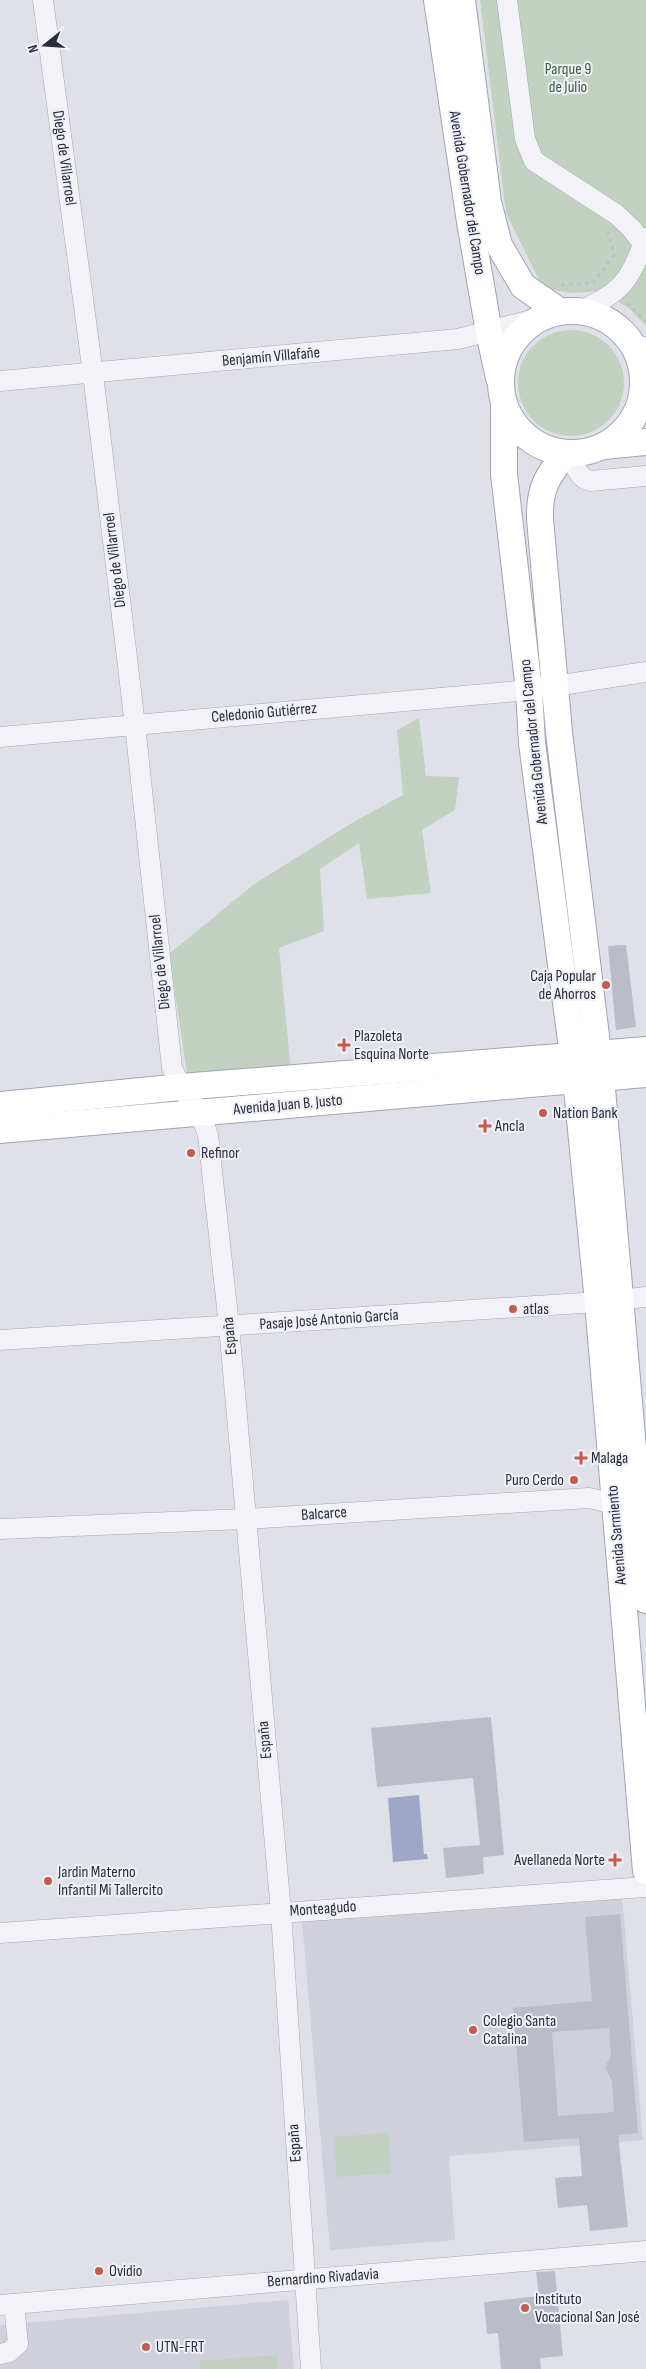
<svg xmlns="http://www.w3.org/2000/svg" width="646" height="2369" font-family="'Sofia Sans Condensed',sans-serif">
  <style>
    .built { fill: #cfd0da }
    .green { fill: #c2d1c2 }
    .water { fill: #9ea7c5 }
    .building { fill: #bbbcc7; fill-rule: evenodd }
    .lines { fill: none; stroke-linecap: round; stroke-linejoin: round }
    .minor-casing { stroke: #a6a7b2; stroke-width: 21 }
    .major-casing { stroke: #a1a3b3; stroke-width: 28 }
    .path { stroke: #bfbfc7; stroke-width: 3; stroke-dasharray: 4 4; stroke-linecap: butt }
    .minor { stroke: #f3f3f7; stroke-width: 20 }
    .major { stroke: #fff; stroke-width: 26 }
    .poi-dot { fill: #c35b4f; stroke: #f0f1f6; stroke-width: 2 }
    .labels { text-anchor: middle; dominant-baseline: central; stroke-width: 4; stroke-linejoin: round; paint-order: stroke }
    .park-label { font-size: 16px; fill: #39593b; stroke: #f0f1f6 }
    .street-label { font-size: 16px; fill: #2a2c3e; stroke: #f0f1f6 }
    .poi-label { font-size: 16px; fill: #2a2c3e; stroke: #f0f1f6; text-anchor: start }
  </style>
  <rect width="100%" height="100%" fill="#e0e1e8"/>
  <g class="built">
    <path d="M 622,1894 L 643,2140 L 449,2156 L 455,2240 L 330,2250 L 302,1920 Z"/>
    <path d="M 288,2300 L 294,2369 L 0,2369 L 0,2325 Z"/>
  </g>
  <g class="green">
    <path d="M 480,0 L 646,0 L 646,326 L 629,308 L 600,291 L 571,293 L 543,288 L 506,213 Z"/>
    <circle cx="571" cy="383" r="53"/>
    <path d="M 419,718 L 426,776 L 459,777 L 455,810 L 422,830 L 431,893 L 367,899 L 359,843 L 320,869 L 324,931 L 279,948 L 291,1071 L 188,1080 L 169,954 L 253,885 L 350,824 L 403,795 L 397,730 Z"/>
    <path d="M 389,2133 L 391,2173 L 337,2177 L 334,2137 Z"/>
    <path d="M 278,2355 L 278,2369 L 200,2369 L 200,2361 Z"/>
  </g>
  <path class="water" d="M 419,1795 L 424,1854 L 427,1854 L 428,1859 L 393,1862 L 388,1798 Z"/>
  <g class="building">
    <path d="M 626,945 L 636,1027 L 616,1030 L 608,946 Z"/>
    <path d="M 491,1717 L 504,1855 L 483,1857 L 484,1874 L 446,1878 L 443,1848 L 480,1845 L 473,1778 L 377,1787 L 371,1728 Z"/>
    <path d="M 620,1914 L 638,2133 L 618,2135 L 628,2227 L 590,2231 L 587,2205 L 558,2208 L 555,2178 L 582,2176 L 579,2138 L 524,2142 L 513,2008 L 592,2001 L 585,1917 ZM 609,2028 L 611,2055 L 607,2063 L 606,2069 L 612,2081 L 614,2112 L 558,2116 L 552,2032 Z"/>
    <path d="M 555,2271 L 563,2356 L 540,2358 L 541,2369 L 501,2369 L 498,2333 L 487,2334 L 484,2302 L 539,2296 L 536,2272 Z"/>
  </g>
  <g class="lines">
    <defs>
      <g id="minor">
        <path d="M 43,0 L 93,374 L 135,725 L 172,1068 L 181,1087 L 200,1113 L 208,1135 L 229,1326 L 281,1912 L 311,2369"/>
        <path d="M 507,0 L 525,139 L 534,161 L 616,214 L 632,229 L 646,248"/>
        <path d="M 580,311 C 624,291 628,282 646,238"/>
        <path d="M 638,357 L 646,347"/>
        <path d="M 0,381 L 458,339 L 540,318"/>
        <path d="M 570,454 C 575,465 577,477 590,481 L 646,476"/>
        <path d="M 0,737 L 529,690 L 646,672"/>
        <path d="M 620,1300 L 646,1297"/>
        <path d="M 0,1340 L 598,1302"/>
        <path d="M 0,1529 L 245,1519 L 589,1498 L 628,1507"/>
        <path d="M 0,1933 L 646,1887"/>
        <path d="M 0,2305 L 646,2251"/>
        <path d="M 0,2354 L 9,2352 L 18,2344 L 14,2304"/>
      </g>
      <g id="major">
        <path d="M 437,0 L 470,222 L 489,332 L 499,378"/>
        <path d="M 462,0 L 488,202 L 499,245 L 523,286 L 559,311"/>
        <circle cx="572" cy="382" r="71"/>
        <path d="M 504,404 L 504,474 L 529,690 L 532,743 L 576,1079 L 598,1302 L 646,1871"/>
        <path d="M 604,446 L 646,442"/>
        <path d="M 566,453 C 547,476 539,489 540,519 L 559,732 L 601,1077 L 646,1600"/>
        <path d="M 0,1105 L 181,1087 L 646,1050"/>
        <path d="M 0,1130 L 646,1074"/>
      </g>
    </defs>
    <use href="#minor" class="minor-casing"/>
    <use href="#major" class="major-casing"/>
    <g class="path">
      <path d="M 561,285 L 593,283 L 614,255 L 608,232"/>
      <path d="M 627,303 L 646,322"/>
    </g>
    <use href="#minor" class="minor"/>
    <use href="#major" class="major"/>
  </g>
  <g class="poi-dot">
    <circle cx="606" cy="985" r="5"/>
    <path d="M341.5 1037.5h5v5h5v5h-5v5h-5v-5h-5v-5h5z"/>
    <circle cx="543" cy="1113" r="5"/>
    <path d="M482.5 1118.5h5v5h5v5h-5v5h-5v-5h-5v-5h5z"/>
    <circle cx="191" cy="1153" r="5"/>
    <circle cx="513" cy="1309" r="5"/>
    <path d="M578.5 1450.5h5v5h5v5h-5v5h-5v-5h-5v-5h5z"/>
    <circle cx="574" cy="1480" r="5"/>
    <path d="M612.5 1852.5h5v5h5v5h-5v5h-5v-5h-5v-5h5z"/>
    <circle cx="48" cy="1881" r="5"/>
    <circle cx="473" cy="2030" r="5"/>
    <circle cx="99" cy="2271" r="5"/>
    <circle cx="525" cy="2308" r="5"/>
    <circle cx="146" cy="2347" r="5"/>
  </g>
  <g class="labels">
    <g class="park-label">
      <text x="568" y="69">Parque 9<tspan x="568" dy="18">de Julio</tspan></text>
    </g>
    <g class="street-label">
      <text transform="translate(64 158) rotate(82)">Diego de Villarroel</text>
      <text transform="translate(467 193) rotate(81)">Avenida Gobernador del Campo</text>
      <text transform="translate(271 357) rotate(-5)">Benjamín Villafañe</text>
      <text transform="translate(115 560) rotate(-97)">Diego de Villarroel</text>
      <text transform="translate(264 713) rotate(-5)">Celedonio Gutiérrez</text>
      <text transform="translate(534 742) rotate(-96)">Avenida Gobernador del Campo</text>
      <text transform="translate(160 962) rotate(-96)">Diego de Villarroel</text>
      <text transform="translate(288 1105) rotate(-5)">Avenida Juan B. Justo</text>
      <text transform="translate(329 1320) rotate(-4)">Pasaje José Antonio García</text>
      <text transform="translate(230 1336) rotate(-95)">España</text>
      <text transform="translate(324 1514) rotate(-4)">Balcarce</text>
      <text transform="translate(617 1535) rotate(-95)">Avenida Sarmiento</text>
      <text transform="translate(265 1740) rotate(-95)">España</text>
      <text transform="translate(323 1909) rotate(-4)">Monteagudo</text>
      <text transform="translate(295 2143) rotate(-94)">España</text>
      <text transform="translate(323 2278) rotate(-4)">Bernardino Rivadavia</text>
    </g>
    <g class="poi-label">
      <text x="596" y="976" text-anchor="end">Caja Popular<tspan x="596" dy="18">de Ahorros</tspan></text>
      <text x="354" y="1036">Plazoleta<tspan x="354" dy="18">Esquina Norte</tspan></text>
      <text x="553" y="1113">Nation Bank</text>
      <text x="495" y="1126">Ancla</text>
      <text x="201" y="1153">Refinor</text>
      <text x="523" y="1309">atlas</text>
      <text x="591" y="1458">Malaga</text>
      <text x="564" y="1480" text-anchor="end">Puro Cerdo</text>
      <text x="605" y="1860" text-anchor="end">Avellaneda Norte</text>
      <text x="58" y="1872">Jardin Materno<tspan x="58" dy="18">Infantil Mi Tallercito</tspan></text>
      <text x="483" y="2021">Colegio Santa<tspan x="483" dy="18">Catalina</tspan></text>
      <text x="109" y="2271">Ovidio</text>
      <text x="535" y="2299">Instituto<tspan x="535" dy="18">Vocacional San José</tspan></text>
      <text x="156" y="2347">UTN-FRT</text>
    </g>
  </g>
  <g transform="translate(45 45) rotate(253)" stroke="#f0f1f6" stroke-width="4" paint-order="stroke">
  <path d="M0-4L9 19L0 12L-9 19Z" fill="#2a2c3e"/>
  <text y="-8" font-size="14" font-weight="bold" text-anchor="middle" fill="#2a2c3e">N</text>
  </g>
</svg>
